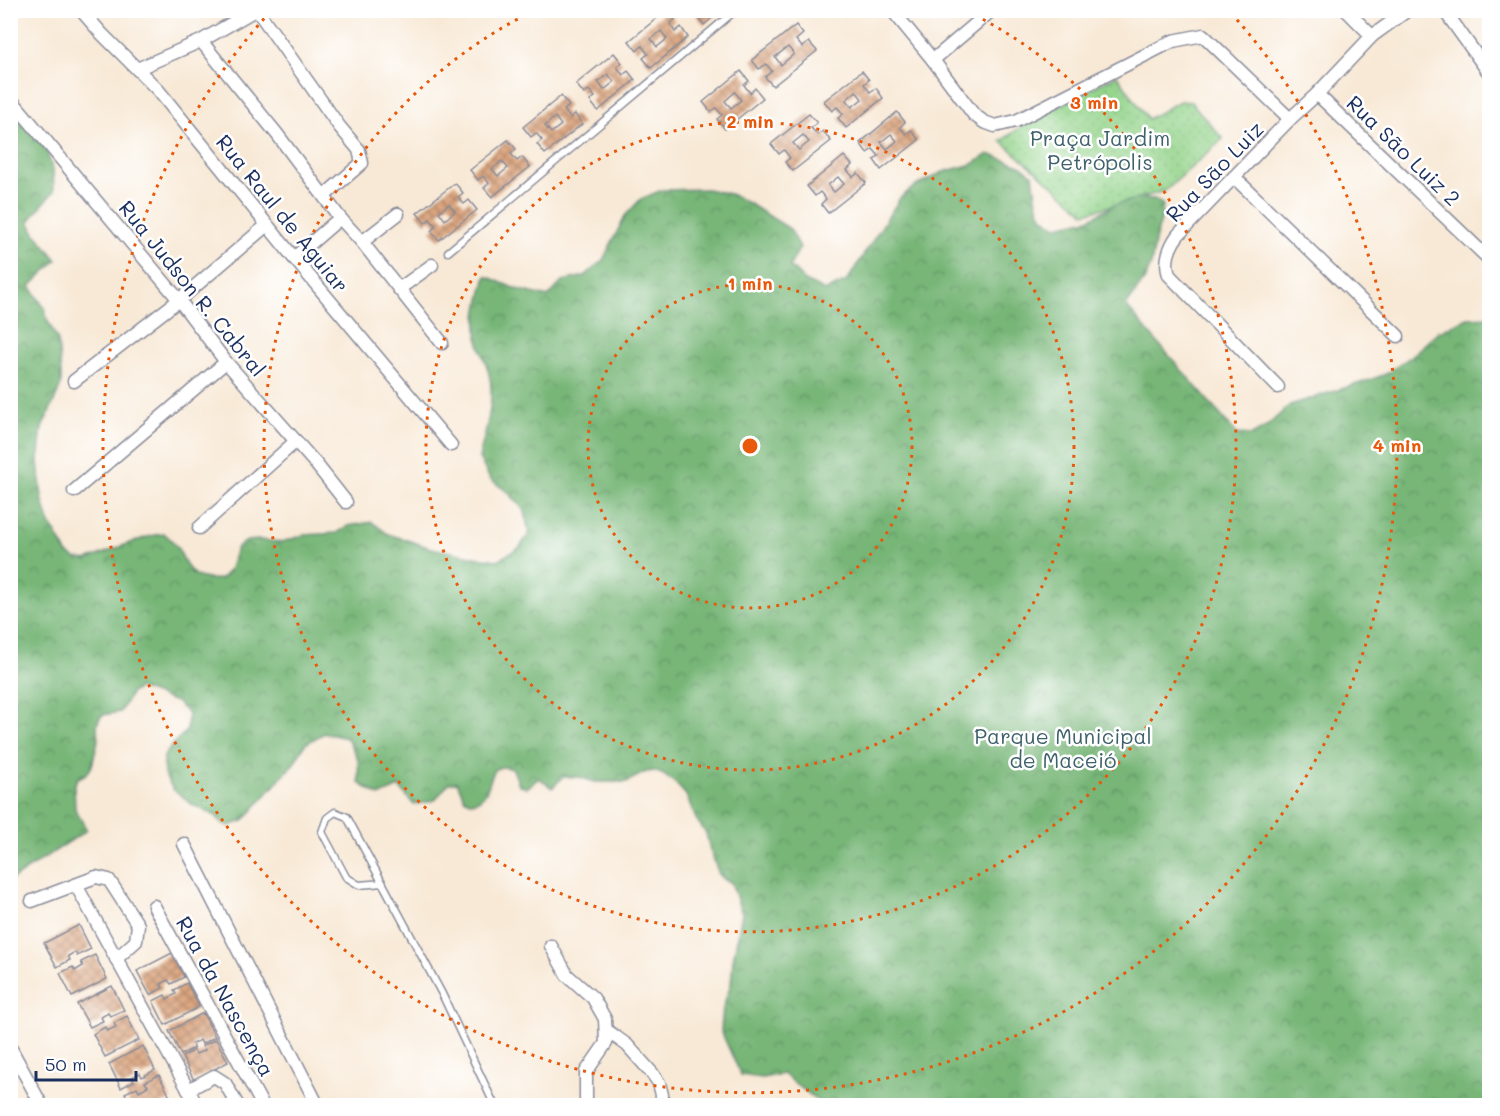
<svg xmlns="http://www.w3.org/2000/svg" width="1500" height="1116" font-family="Mali,sans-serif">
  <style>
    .forest { fill: url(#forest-crowns); stroke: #49726a; stroke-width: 1.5 }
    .park { fill: url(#park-dots); stroke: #588274; stroke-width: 1.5 }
    .building { fill: url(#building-cross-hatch); fill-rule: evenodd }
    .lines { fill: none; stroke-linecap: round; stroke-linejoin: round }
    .service-casing { stroke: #8a8c9a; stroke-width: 9 }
    .minor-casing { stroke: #8a8c9a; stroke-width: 15 }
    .service { stroke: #fff; stroke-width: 6 }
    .minor { stroke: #fff; stroke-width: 12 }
    .ring { fill: none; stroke: #e8590c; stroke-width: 3; stroke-dasharray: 3 6 }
    .labels { text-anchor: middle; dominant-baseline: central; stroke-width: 5; stroke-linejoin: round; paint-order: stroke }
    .park-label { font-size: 21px; fill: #3f616c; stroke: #fff }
    .street-label { font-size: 21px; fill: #1b2f5e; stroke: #fff }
    .centre { fill: #e8590c; stroke: #fff; stroke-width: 3 }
    .ring-label { font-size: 18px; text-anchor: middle; font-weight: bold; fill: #e8590c; stroke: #fff; stroke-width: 5; stroke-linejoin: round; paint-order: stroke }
  </style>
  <defs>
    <pattern id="forest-crowns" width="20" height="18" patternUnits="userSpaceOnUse" patternTransform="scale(1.5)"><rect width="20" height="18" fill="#77b677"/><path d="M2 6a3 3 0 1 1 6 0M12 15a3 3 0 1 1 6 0" fill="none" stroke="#619465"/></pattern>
    <pattern id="park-dots" width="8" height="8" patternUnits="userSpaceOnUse" patternTransform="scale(1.5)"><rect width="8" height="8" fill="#94d48b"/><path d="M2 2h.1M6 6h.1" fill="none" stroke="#7fb67a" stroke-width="1.8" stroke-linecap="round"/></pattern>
    <pattern id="building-cross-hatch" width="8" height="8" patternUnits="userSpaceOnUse" patternTransform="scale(1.5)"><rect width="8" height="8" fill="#dba57f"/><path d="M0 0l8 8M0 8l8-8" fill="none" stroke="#b1876b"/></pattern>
  </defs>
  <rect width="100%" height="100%" fill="#fff"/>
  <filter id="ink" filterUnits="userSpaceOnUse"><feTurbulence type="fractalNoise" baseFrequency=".0167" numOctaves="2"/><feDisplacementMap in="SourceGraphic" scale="12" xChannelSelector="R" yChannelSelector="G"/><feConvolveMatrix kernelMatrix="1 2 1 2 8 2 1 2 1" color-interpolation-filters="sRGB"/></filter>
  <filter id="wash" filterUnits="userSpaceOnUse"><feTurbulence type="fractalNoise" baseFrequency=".008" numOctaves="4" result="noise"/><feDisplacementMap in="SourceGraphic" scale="24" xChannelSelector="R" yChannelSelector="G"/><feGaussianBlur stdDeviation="1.35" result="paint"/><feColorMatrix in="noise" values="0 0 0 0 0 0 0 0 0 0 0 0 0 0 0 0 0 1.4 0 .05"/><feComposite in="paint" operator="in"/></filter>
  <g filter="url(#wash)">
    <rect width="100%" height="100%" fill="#f8e9d6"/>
    <path class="forest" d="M 10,102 L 46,149 L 53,170 L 54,191 L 29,221 L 35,233 L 57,260 L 30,286 L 45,309 L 47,319 L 58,341 L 61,374 L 61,385 L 56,397 L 42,428 L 38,461 L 42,498 L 49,522 L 67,553 L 76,559 L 87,560 L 132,542 L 154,535 L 165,534 C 191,554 178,583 221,579 L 229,571 L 237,547 L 247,541 L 259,540 L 282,542 L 304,535 L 337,533 L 348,526 L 372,522 L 388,534 L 431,548 L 476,557 L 498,560 L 519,548 L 529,534 L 525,511 L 509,493 L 490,479 L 479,458 C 484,436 492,412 491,389 C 491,373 484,359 479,344 C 473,319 480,300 486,276 L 516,289 L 548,297 L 563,281 L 585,276 L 603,260 L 625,216 L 641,199 L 662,190 L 707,189 L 730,194 L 750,204 L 790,229 L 800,247 L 790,266 L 805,281 L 825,291 L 847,281 L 900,198 L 914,187 L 943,172 L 973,164 L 988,154 L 1020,165 L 1033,175 C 1035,186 1036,211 1044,218 C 1047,221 1053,224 1057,226 L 1089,219 L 1116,204 L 1140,198 L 1155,199 L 1163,205 L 1161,221 L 1156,236 L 1151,265 L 1145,279 L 1126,306 L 1237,434 L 1252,435 L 1266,427 L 1290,405 L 1370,380 L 1386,374 L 1413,355 L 1438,332 L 1468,318 L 1489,317 L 1489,1105 L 840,1106 L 818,1101 L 783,1074 L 762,1078 L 741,1075 L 721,1031 L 723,1007 L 731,984 L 733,960 L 742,914 L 731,882 L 725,880 L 719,874 L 710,850 L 706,833 L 696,819 L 686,795 L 675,783 L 662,774 L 654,771 L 646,772 L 626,782 L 595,782 L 579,777 L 563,777 L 552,788 L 539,778 L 527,788 L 519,785 L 513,769 C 481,757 499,799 471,802 L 464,798 L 457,782 L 449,783 L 435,800 L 414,805 L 399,787 L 379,796 L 359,783 L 358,759 L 347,738 L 324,733 L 305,744 L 294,763 L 243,821 L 229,826 L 221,823 L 216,816 L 193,805 L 173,789 L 164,774 L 164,756 L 175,742 L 187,730 L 188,713 L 176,702 L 139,688 L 132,692 L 120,712 L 102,715 C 95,724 97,728 98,738 C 98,742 96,748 95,752 C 93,765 91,774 78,778 L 74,785 L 75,809 L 87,830 L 11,880 Z"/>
    <path class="park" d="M 1117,75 L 1148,119 L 1180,101 L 1191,102 L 1223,139 L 1165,191 L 1085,213 L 1001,141 L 1031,120 Z"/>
    <g id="blocks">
      <g class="building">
        <path d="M 667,10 L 675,20 L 670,24 L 675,32 L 681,27 L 688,37 L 651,68 L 643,58 L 648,54 L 642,46 L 637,51 L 629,41 ZM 661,31 L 667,39 L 657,47 L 651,39 Z"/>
        <path d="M 701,10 L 721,10 L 704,25 L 696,15 Z"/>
        <path d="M 796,25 L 803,34 L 796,40 L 802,47 L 809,42 L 817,51 L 773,86 L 765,77 L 772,71 L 766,64 L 759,69 L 752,60 ZM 788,47 L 794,54 L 781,65 L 775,57 Z"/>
        <path d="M 614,53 L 622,63 L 617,67 L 623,75 L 628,71 L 635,80 L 598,111 L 590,101 L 595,97 L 589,90 L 584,94 L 576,84 ZM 608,74 L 614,82 L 604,90 L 598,82 Z"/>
        <path d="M 741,71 L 749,81 L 744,85 L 750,93 L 755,88 L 763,98 L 725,129 L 717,119 L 722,115 L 716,108 L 711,112 L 703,102 ZM 735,92 L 741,100 L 731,108 L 725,101 Z"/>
        <path d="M 862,71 L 869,80 L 864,84 L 870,92 L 876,88 L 883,98 L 846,128 L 838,118 L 843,114 L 837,107 L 832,111 L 824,101 ZM 856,91 L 862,99 L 852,107 L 846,100 Z"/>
        <path d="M 561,96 L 569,106 L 564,110 L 570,118 L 575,114 L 582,124 L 545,154 L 537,144 L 542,140 L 536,133 L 531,137 L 523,127 ZM 555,117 L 561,125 L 551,133 L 545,126 Z"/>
        <path d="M 897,112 L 905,122 L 900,127 L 906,134 L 911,130 L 919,140 L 881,170 L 874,160 L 879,156 L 873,149 L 867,153 L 860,143 ZM 891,134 L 897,141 L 887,149 L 881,142 Z"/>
        <path d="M 809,114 L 817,123 L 811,128 L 818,135 L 823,131 L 831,141 L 793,171 L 785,162 L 790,158 L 784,150 L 779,154 L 771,144 ZM 803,135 L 809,142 L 799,150 L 793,143 Z"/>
        <path d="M 508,140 L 516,149 L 511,154 L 517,161 L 522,157 L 530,167 L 492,197 L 484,188 L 489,183 L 483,176 L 478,180 L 470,170 ZM 502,161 L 508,168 L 498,176 L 492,169 Z"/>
        <path d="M 844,156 L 852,165 L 847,170 L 853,177 L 858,173 L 866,183 L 828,213 L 821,204 L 826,199 L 820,192 L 815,196 L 807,186 ZM 838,177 L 844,184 L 834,192 L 828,185 Z"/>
        <path d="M 455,183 L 463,193 L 458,197 L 464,204 L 469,200 L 477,210 L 439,240 L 431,231 L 436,226 L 430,219 L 425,223 L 417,213 ZM 449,204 L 455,211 L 445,220 L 439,212 Z"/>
        <path d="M 79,925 L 91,949 L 77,956 L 75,952 L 68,956 L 70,960 L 57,967 L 44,943 Z"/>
        <path d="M 172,953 L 184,977 L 171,984 L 168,980 L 161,984 L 163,988 L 150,995 L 137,971 Z"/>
        <path d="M 95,955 L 107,979 L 72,997 L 60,973 L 73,967 L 75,971 L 83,966 L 81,962 Z"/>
        <path d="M 187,983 L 199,1007 L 165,1025 L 153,1001 L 165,995 L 167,999 L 176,994 L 174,990 Z"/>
        <path d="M 112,986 L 124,1010 L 110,1016 L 108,1013 L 101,1017 L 103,1021 L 90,1027 L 77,1004 Z"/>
        <path d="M 203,1013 L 215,1037 L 202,1044 L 200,1040 L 192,1044 L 194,1048 L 181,1055 L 169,1031 Z"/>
        <path d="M 127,1016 L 139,1040 L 105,1057 L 93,1034 L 105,1027 L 107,1031 L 116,1027 L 114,1023 Z"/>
        <path d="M 216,1039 L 228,1062 L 194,1080 L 182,1057 L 194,1050 L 196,1054 L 205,1050 L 202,1046 Z"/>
        <path d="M 143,1046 L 155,1070 L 142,1077 L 140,1073 L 132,1077 L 134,1081 L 121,1088 L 109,1064 Z"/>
        <path d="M 159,1075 L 171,1099 L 159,1106 L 131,1106 L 125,1093 L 137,1087 L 139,1091 L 148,1086 L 145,1082 Z"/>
      </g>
    </g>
  </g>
  <g filter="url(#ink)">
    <use href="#blocks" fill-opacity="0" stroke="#8a8c9a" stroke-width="1.5"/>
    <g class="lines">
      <defs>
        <g id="service">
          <path d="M 448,252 L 736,10"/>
          <path d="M 383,883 L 359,885 L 346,877 L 322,832 L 327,818 L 335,812 L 347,817 L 442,994 L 495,1106"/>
        </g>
        <g id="minor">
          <path d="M 81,10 L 101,33 L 158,90 L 294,258 L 451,445"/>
          <path d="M 257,10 L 339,126 L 359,150 L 362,163 L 324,196"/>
          <path d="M 892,10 L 933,60 L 974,115 L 984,122 L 995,126 L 1016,121 L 1173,41 L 1203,35 L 1290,119"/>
          <path d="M 1346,10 L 1372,36"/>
          <path d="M 1444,10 L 1490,74"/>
          <path d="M 201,41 L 277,134 L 340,218 L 362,242 L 442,343"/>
          <path d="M 933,60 L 992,10"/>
          <path d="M 137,69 L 201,41 L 255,10"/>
          <path d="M 1317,94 L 1490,260"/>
          <path d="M 10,98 L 179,300 L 226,362 L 316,464 L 346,502"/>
          <path d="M 1234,177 L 1398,336"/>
          <path d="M 362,242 L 398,214"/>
          <path d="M 294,258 L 340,218"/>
          <path d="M 399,289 L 432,265"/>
          <path d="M 74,381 L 179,300 L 267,225"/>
          <path d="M 1278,387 L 1169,275 C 1164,261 1170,246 1178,235 L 1290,119 L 1317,94 L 1372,36 L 1408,10"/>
          <path d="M 74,491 L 226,362"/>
          <path d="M 199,528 L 296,441"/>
          <path d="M 184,844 L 318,1106"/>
          <path d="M 76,885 L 197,1106"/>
          <path d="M 32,901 L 96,877 L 109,880 L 138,925 L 136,941 L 116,959"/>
          <path d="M 154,906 L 263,1106"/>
          <path d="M 551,946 L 567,975 L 593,998 L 605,1019 L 606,1043 L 586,1072 L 586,1099 L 589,1106"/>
          <path d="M 606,1030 L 627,1045 L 652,1073 L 659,1083 L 662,1095 L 661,1106"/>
          <path d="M 10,1047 L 42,1106"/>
          <path d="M 188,1090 L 214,1076 L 225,1083 L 238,1106"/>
        </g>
      </defs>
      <use href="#service" class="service-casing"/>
      <use href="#minor" class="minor-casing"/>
      <use href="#service" class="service"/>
      <use href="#minor" class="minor"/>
    </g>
  </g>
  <g class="ring">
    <circle cx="750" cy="446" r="162"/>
    <circle cx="750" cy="446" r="324"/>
    <path d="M967 11A486 486 0 1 1 533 11"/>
    <path d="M1231 13A647 647 0 1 1 269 13"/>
  </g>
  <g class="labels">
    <g class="park-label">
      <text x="1100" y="137">Praça Jardim<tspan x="1100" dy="24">Petrópolis</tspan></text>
      <text x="1063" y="735">Parque Municipal<tspan x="1063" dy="24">de Maceió</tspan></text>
    </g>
    <g class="street-label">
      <text transform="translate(1404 150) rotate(44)">Rua São Luiz 2</text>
      <text transform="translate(1214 171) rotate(-46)">Rua São Luiz</text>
      <text transform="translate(283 213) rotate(51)">Rua Raul de Aguiar</text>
      <text transform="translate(193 288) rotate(51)">Rua Judson R. Cabral</text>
      <text transform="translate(226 996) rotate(61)">Rua da Nascença</text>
    </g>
  </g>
  <circle cx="750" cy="446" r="9" class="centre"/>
  <g class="ring-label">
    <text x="1094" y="109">3 min</text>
    <text x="750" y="128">2 min</text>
    <text x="750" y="290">1 min</text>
    <text x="1397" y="452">4 min</text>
  </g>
  <rect width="1500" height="1116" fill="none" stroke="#fff" stroke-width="36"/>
  <path d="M36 1071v9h100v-9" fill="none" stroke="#1b2f5e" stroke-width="3"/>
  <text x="45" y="1071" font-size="18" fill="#1b2f5e" stroke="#ffffff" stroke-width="4.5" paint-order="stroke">50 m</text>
</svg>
